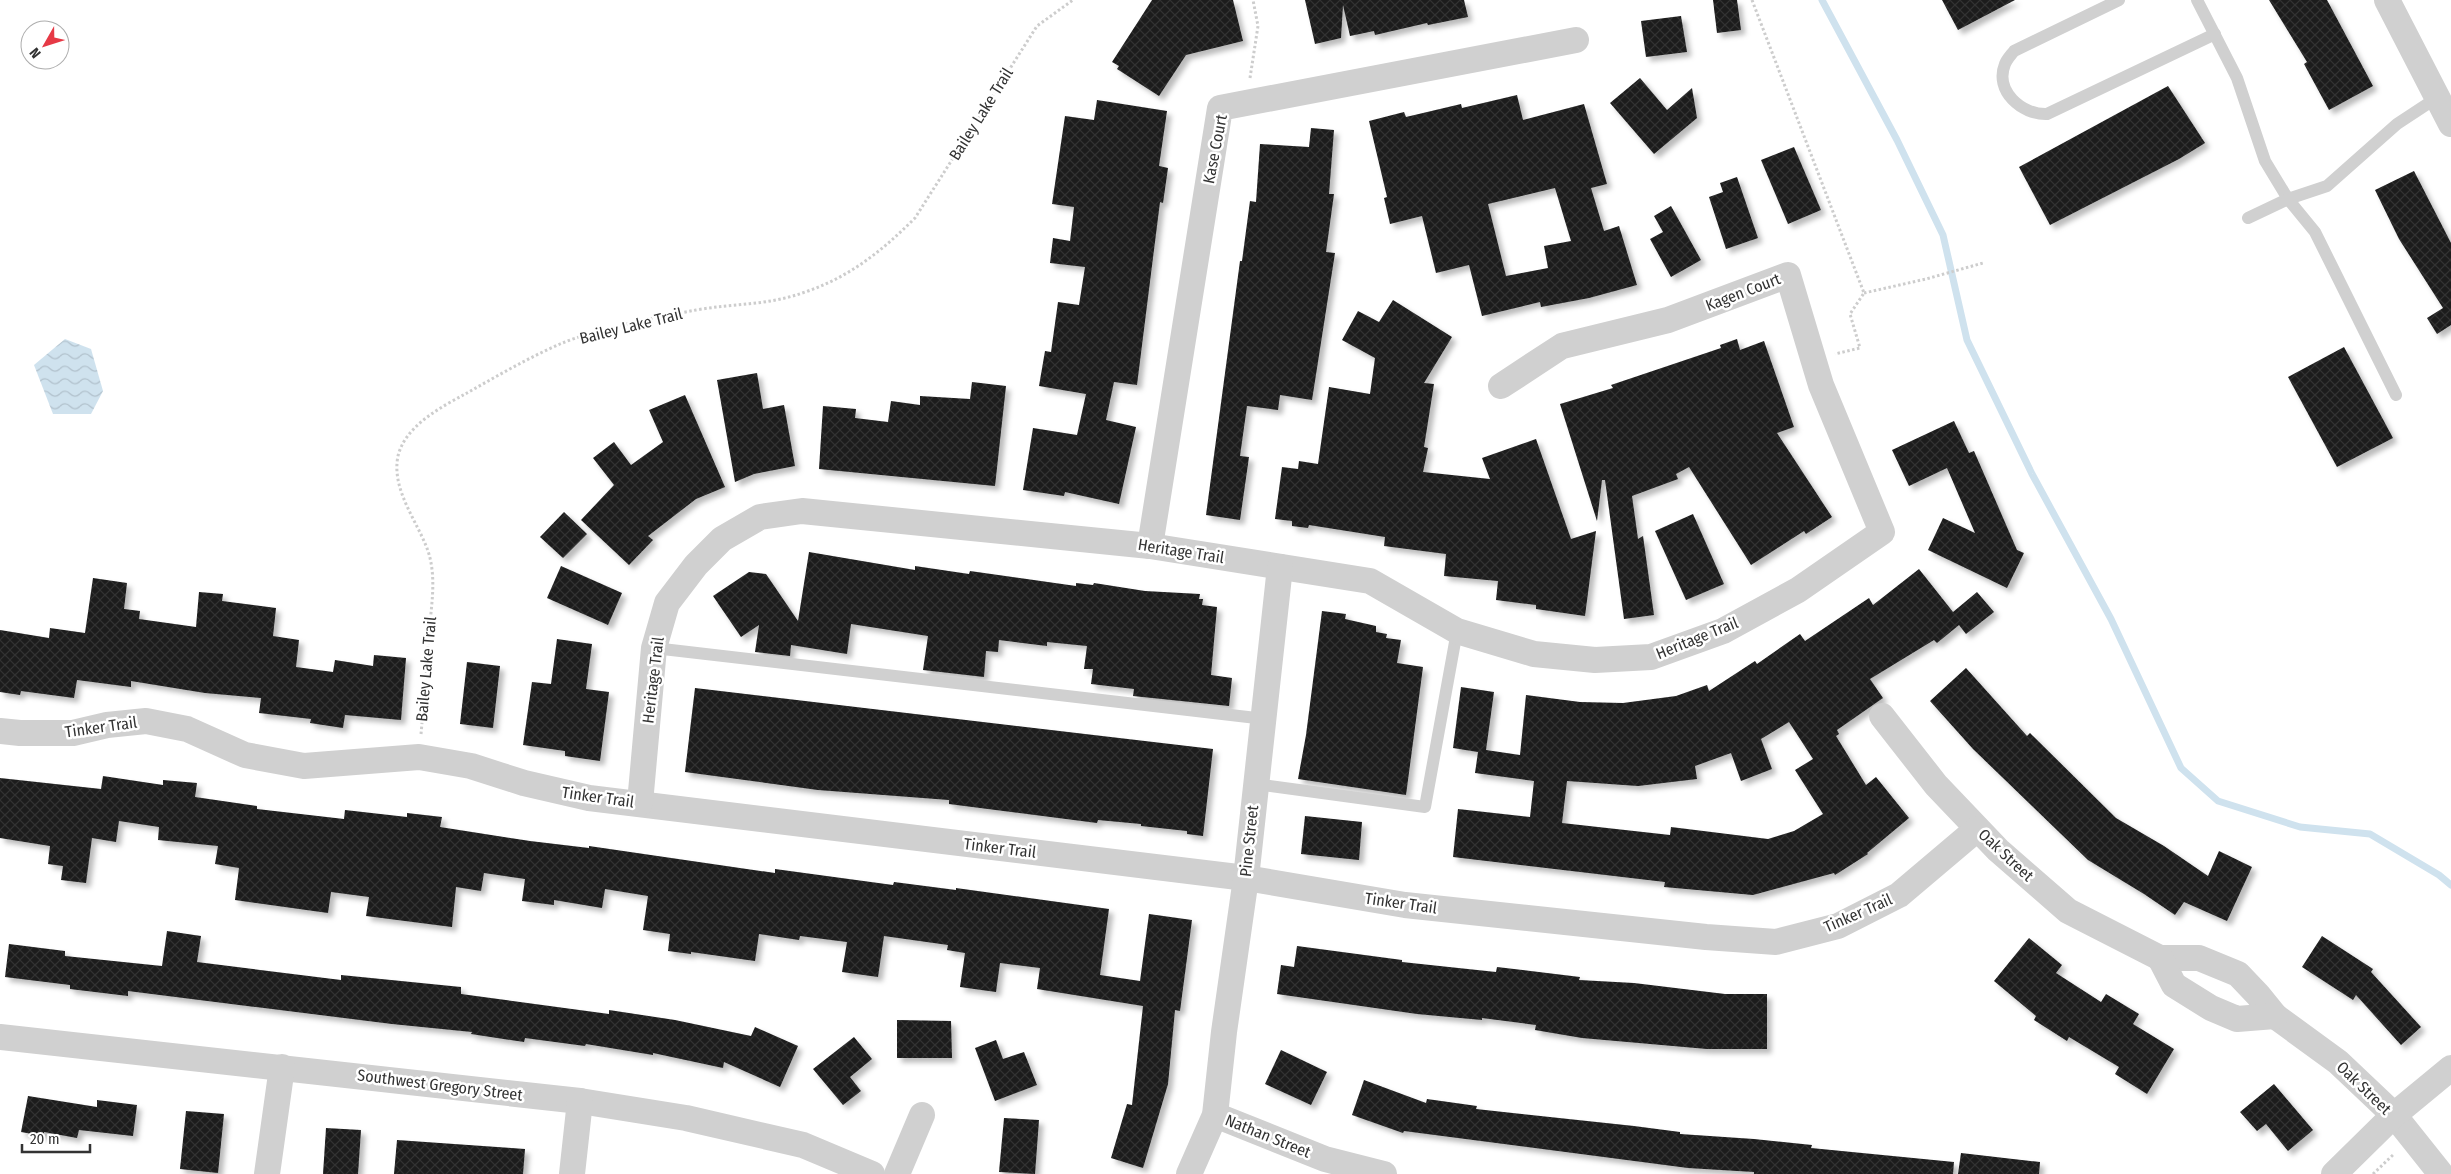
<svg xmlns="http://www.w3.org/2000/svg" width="2451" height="1174" font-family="'Fira Sans Condensed',sans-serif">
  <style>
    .water { fill: url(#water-waves) }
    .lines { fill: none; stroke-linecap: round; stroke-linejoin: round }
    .stream { stroke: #cfe2ee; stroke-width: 7 }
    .building { fill: url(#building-cross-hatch); fill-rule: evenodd; filter: url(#shadow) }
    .path { stroke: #cdcdcd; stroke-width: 3; stroke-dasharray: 2.5 2.5; stroke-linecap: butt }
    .service { stroke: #d0d0d0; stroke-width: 12 }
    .minor { stroke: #d0d0d0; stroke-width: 26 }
    .labels { text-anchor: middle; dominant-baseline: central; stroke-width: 5; stroke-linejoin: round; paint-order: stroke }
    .street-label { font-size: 16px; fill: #333; stroke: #fff }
  </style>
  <defs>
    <pattern id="water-waves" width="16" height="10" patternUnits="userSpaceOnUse" patternTransform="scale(1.25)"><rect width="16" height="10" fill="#cfe2ee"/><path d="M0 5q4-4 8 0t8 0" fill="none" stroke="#b2c2cd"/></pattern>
    <pattern id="building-cross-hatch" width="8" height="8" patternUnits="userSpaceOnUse" patternTransform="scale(1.25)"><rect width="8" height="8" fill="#1a1a1a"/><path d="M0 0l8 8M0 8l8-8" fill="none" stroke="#333"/></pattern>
    <filter id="shadow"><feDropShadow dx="4.5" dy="4.5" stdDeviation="2.5" flood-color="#0004"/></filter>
  </defs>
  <rect width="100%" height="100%" fill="#fff"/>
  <path class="water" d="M 65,339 L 91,349 L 103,391 L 91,414 L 53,414 L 34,365 Z"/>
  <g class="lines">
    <path class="stream" d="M 1822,0 L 1897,140 L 1943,235 L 1967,340 L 2032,474 L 2111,619 L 2181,768 L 2218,801 L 2300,827 L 2370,834 L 2439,875 L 2451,885"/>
  </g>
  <g class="building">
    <path d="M 1152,0 L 1233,0 L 1243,41 L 1186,55 L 1159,96 L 1117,69 L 1119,66 L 1112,62 Z"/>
    <path d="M 1305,0 L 1464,0 L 1468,17 L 1428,25 L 1427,23 L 1375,35 L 1374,31 L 1350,36 L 1343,5 L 1341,38 L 1315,44 Z"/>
    <path d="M 1713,0 L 1737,0 L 1741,30 L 1717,33 Z"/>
    <path d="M 1942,0 L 2015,0 L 1958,30 Z"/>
    <path d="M 2269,0 L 2327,0 L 2373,86 L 2329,110 L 2304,64 L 2307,62 Z"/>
    <path d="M 1681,16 L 1687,52 L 1646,57 L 1641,21 Z"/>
    <path d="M 1640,78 L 1667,110 L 1692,88 L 1697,118 L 1654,154 L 1610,103 Z"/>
    <path d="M 2168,86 L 2205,143 L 2179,159 L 2050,225 L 2019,167 Z"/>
    <path d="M 1517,95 L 1523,120 L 1584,104 L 1607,184 L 1591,188 L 1604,231 L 1619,226 L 1637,285 L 1589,298 L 1541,307 L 1540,302 L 1482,316 L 1469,265 L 1436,273 L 1422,216 L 1390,224 L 1384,198 L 1387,197 L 1369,121 L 1404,112 L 1406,117 L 1461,104 L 1462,108 ZM 1555,188 L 1571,241 L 1544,246 L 1548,268 L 1506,276 L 1488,204 Z"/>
    <path d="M 1097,100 L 1167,111 L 1159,166 L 1168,168 L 1163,203 L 1160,202 L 1137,385 L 1114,382 L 1106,420 L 1136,427 L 1119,504 L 1065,492 L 1064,496 L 1023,490 L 1033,428 L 1077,435 L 1086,394 L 1039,386 L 1045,351 L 1051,352 L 1058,302 L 1079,305 L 1085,267 L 1050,263 L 1053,238 L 1070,241 L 1074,207 L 1052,204 L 1065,116 L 1094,120 Z"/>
    <path d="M 1311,128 L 1334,130 L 1329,194 L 1334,194 L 1326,252 L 1335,253 L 1312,400 L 1280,395 L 1278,410 L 1247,406 L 1240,456 L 1249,457 L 1240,520 L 1206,515 L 1240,261 L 1242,261 L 1250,201 L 1256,202 L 1260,144 L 1309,147 Z"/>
    <path d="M 1794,147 L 1821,210 L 1788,224 L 1761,160 Z"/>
    <path d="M 2414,171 L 2451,243 L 2451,325 L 2437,334 L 2427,318 L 2443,308 L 2399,239 L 2375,190 Z"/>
    <path d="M 1737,177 L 1758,238 L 1726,249 L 1709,197 L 1723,192 L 1720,183 Z"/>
    <path d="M 1671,206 L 1701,260 L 1671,277 L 1650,239 L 1663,232 L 1654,216 Z"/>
    <path d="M 1393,300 L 1452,337 L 1424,383 L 1434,384 L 1424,447 L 1428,448 L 1423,472 L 1490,479 L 1482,458 L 1536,439 L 1571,539 L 1596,531 L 1585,616 L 1536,609 L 1536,605 L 1496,600 L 1498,581 L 1444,576 L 1446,554 L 1384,546 L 1385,537 L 1309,525 L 1308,528 L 1292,526 L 1292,521 L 1275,519 L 1282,467 L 1298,469 L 1299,461 L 1318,464 L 1329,387 L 1370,394 L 1375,358 L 1342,340 L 1358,311 L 1379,322 Z"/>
    <path d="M 1737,339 L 1740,350 L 1764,341 L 1794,427 L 1777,433 L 1832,517 L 1806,534 L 1804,531 L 1751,565 L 1689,467 L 1676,474 L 1678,479 L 1632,496 L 1638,539 L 1643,536 L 1654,615 L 1624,619 L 1605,480 L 1602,480 L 1597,521 L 1560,404 L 1613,388 L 1611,385 L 1721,348 L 1720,345 Z"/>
    <path d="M 2344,347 L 2393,438 L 2337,467 L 2288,377 Z"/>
    <path d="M 757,373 L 763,409 L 784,405 L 795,466 L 754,474 L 735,482 L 717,380 Z"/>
    <path d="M 972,382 L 1006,386 L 995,486 L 819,469 L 823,406 L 856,409 L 855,418 L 888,422 L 891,401 L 920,405 L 920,396 L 970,399 Z"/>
    <path d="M 685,395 L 725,487 L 696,499 L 648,536 L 653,540 L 629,565 L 581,520 L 614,485 L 593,458 L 614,442 L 631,465 L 663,442 L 649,410 Z"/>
    <path d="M 1954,421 L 1969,453 L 1974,451 L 2017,550 L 2024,553 L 2007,588 L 1928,550 L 1943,518 L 1975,533 L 1947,468 L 1909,486 L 1892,450 Z"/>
    <path d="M 564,512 L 587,534 L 563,558 L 540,537 Z"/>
    <path d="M 1693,514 L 1724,584 L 1686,600 L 1655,531 Z"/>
    <path d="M 809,552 L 915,570 L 915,566 L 969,574 L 970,571 L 1076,586 L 1076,583 L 1093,585 L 1094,583 L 1145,591 L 1200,594 L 1199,599 L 1203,599 L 1202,605 L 1217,607 L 1211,675 L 1232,678 L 1229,706 L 1133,696 L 1134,689 L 1091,684 L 1093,669 L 1084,669 L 1087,646 L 1047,642 L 1047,646 L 999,640 L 998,652 L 986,651 L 984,677 L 923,670 L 928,636 L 851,624 L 847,654 L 791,645 L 790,656 L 755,652 L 759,625 L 741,637 L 713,596 L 749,572 L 766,574 L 798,621 Z"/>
    <path d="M 561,566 L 622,593 L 608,625 L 547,598 Z"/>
    <path d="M 1919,569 L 1953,612 L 1977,592 L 1994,612 L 1966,634 L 1959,625 L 1937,643 L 1934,640 L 1870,679 L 1883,698 L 1837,730 L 1839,734 L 1836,736 L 1866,785 L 1876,777 L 1909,818 L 1867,853 L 1868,854 L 1835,875 L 1834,873 L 1753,895 L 1664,887 L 1665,882 L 1453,857 L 1458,809 L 1530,817 L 1534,781 L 1475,773 L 1478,752 L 1453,748 L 1461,687 L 1494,692 L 1486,750 L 1520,755 L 1526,695 L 1580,702 L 1623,703 L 1676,696 L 1707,685 L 1709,691 L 1755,661 L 1757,664 L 1800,634 L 1805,641 L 1869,598 L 1873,605 ZM 1789,722 L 1813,759 L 1795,770 L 1823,814 L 1794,831 L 1768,839 L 1671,827 L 1670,835 L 1562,823 L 1567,781 L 1638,786 L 1697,779 L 1695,766 L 1731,753 L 1741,781 L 1772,769 L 1761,739 Z"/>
    <path d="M 93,578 L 127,583 L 124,609 L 140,611 L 139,619 L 196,627 L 199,592 L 223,594 L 222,601 L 276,608 L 273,636 L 299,640 L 296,667 L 333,672 L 335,660 L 373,666 L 374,655 L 406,658 L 401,720 L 345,715 L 343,728 L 310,723 L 311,719 L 259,713 L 261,698 L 205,693 L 131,681 L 131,687 L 77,680 L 74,698 L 21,691 L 20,695 L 0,692 L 0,630 L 49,638 L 50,628 L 85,633 Z"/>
    <path d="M 1322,611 L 1346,614 L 1345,619 L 1376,626 L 1376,632 L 1387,634 L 1386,638 L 1401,640 L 1397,663 L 1423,667 L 1406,795 L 1298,779 L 1306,735 Z"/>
    <path d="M 557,639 L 592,644 L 586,689 L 609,692 L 600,761 L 565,756 L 565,751 L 523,745 L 532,682 L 551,684 Z"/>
    <path d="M 467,662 L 500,666 L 493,728 L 460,724 Z"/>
    <path d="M 1966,668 L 2027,736 L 2030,733 L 2116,818 L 2164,846 L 2208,876 L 2219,851 L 2252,867 L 2227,921 L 2184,902 L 2175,915 L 2144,894 L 2088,860 L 1973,749 L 1930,701 Z"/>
    <path d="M 695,688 L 1213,749 L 1203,836 L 1187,834 L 1187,831 L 1141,826 L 1141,824 L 1098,820 L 1097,823 L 949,804 L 949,800 L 818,790 L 685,772 Z"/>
    <path d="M 103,776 L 163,785 L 163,780 L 197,783 L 195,797 L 257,806 L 257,809 L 344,819 L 345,810 L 407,817 L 407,813 L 442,817 L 440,827 L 530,841 L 589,848 L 589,846 L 775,873 L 775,869 L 893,885 L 894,882 L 956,890 L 956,888 L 1109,909 L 1100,975 L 1140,981 L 1149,914 L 1192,920 L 1180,1011 L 1175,1010 L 1168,1084 L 1143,1168 L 1111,1158 L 1127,1104 L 1132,1105 L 1143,1006 L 1037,989 L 1040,968 L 1000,963 L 996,992 L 960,987 L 965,953 L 947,950 L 948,945 L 884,936 L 878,977 L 842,972 L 847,942 L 800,936 L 799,940 L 759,934 L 755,961 L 691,952 L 691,954 L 668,951 L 670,934 L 643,930 L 648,896 L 605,889 L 602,908 L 554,900 L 554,905 L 522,901 L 525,879 L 484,873 L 481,891 L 456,887 L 452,927 L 366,916 L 369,897 L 331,892 L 328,913 L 235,900 L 239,868 L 215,864 L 218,846 L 158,840 L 159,827 L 119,821 L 116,842 L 92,838 L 86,883 L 61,880 L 63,866 L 48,864 L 50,846 L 0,838 L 0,778 L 101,789 Z"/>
    <path d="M 1305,816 L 1362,822 L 1359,860 L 1301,854 Z"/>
    <path d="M 167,931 L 201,936 L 197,962 L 341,980 L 341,975 L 461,987 L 461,994 L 609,1014 L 609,1010 L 675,1020 L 751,1036 L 755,1027 L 798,1046 L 780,1087 L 724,1062 L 723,1068 L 653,1053 L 653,1055 L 586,1044 L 585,1046 L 525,1038 L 524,1042 L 471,1034 L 472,1032 L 392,1024 L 128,991 L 128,996 L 70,989 L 70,985 L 5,977 L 9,944 L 65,951 L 65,956 L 162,966 Z"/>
    <path d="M 2322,936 L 2373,969 L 2371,972 L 2421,1027 L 2401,1045 L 2356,995 L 2353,1000 L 2302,967 Z"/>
    <path d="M 2029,938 L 2062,965 L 2056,973 L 2101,1002 L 2106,994 L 2139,1014 L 2133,1024 L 2174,1049 L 2147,1094 L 2115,1074 L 2119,1067 L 2069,1037 L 2067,1041 L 2034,1020 L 2036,1016 L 1994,981 Z"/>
    <path d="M 1297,946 L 1402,960 L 1402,962 L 1496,972 L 1497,967 L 1580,977 L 1579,980 L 1634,983 L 1725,994 L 1767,994 L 1767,1049 L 1707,1049 L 1582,1038 L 1535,1030 L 1536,1025 L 1482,1018 L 1482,1020 L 1417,1014 L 1277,994 L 1281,965 L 1294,967 Z"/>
    <path d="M 897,1020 L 951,1021 L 952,1058 L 897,1058 Z"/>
    <path d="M 854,1037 L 872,1059 L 850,1077 L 861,1091 L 843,1105 L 813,1069 Z"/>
    <path d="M 996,1040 L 1003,1059 L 1024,1052 L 1037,1085 L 995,1101 L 975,1048 Z"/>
    <path d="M 1281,1050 L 1327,1072 L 1311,1105 L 1265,1084 Z"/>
    <path d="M 1364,1080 L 1426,1103 L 1427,1099 L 1477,1106 L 1476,1109 L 1634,1126 L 1680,1132 L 1680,1134 L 1754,1139 L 1812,1145 L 1811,1148 L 1954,1162 L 1953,1174 L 1754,1174 L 1754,1172 L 1688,1168 L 1404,1131 L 1403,1133 L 1352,1115 Z"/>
    <path d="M 2274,1084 L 2313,1130 L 2288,1151 L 2266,1124 L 2257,1131 L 2240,1112 Z"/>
    <path d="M 28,1096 L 97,1107 L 97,1100 L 137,1105 L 133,1136 L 79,1130 L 77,1138 L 44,1132 L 44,1136 L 21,1132 Z"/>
    <path d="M 186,1111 L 224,1114 L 218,1173 L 180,1169 Z"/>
    <path d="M 1004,1118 L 1039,1120 L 1035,1174 L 999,1172 Z"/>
    <path d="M 326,1128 L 361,1130 L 358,1174 L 323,1174 Z"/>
    <path d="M 397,1140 L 525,1149 L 523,1174 L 394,1174 Z"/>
    <path d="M 1961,1153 L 2040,1162 L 2039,1174 L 1958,1174 Z"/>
  </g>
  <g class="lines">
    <g class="path">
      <path d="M 1752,0 L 1864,293 L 1850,314 L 1860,348 L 1835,354"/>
      <path d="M 1250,78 L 1258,26 L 1253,0"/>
      <path d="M 1864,293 L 1926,279 L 1983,263"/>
      <path d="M 421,734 C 424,701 427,667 429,634 C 431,607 437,578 428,551 C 418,522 391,490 398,456 C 405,426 441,407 467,393 C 497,376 528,358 560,344 C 598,328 655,318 696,310 C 736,303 768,306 808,291 C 851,276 883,250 915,218 L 1037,26 L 1073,0"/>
      <path d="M 2373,1174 L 2394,1154"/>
    </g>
    <g class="service">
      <path d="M 2119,0 L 2014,51 C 2011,55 2007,59 2005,64 C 1994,91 2022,115 2047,114 L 2215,34"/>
      <path d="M 2197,0 L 2237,78 L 2265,161 L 2288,199 L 2327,186 L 2397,124 L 2438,97"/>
      <path d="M 2248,218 L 2288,199 L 2315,232 L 2396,395"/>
      <path d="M 654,648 L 1265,719"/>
      <path d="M 1255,784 L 1425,807 L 1457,631"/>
    </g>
    <g class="minor">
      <path d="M 2387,0 L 2451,124"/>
      <path d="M 1150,546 L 1220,108 L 1576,40"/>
      <path d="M 1882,716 L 1936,785 L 1998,850 L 2068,911 L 2160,958 L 2199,958 L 2238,974 L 2258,995 L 2275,1016 L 2338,1062 L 2394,1115 L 2441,1174"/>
      <path d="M 0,731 L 20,733 L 73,733 L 107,725 L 146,721 L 187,729 L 245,755 L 304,766 L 419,757 L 471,766 L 524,783 L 589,798 L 1246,878 L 1405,905 L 1706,937 L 1776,942 L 1838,926 L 1899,895 L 1977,829"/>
      <path d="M 640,803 L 654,648 L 667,603 L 696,565 L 722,539 L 760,517 L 802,511 L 1150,546 L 1370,581 L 1457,631 L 1534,654 L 1595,660 L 1651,657 L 1723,631 L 1798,590 L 1882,532 L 1821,385 L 1788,275 L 1668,320 L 1562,346 L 1501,386"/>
      <path d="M 2160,958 L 2174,985 L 2211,1008 L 2237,1019 L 2275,1016"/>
      <path d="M 0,1037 L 580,1101 L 686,1118 L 803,1145 L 872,1174"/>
      <path d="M 1215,1115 L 1325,1159 L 1384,1174"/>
      <path d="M 267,1174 L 282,1067"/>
      <path d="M 572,1174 L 580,1101"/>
      <path d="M 897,1174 L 922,1115"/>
      <path d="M 1189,1174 L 1215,1115 L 1224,1032 L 1246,878 L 1280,567"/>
      <path d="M 2334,1174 L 2394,1115 L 2451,1068"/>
    </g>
  </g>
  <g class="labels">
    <g class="street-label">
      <text transform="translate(981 114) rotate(-58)">Bailey Lake Trail</text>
      <text transform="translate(1215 149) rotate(-79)">Kase Court</text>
      <text transform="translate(1743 292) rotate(-21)">Kagen Court</text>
      <text transform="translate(631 326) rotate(-14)">Bailey Lake Trail</text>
      <text transform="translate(1181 551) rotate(9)">Heritage Trail</text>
      <text transform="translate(1697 638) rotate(-22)">Heritage Trail</text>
      <text transform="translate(426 669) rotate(-85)">Bailey Lake Trail</text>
      <text transform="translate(653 680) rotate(-83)">Heritage Trail</text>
      <text transform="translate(101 727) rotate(-8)">Tinker Trail</text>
      <text transform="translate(598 797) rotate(8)">Tinker Trail</text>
      <text transform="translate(1249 841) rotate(-84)">Pine Street</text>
      <text transform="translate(1000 848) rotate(7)">Tinker Trail</text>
      <text transform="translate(2006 855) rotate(43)">Oak Street</text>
      <text transform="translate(1401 903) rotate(8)">Tinker Trail</text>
      <text transform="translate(1858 913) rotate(-24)">Tinker Trail</text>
      <text transform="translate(440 1085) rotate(7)">Southwest Gregory Street</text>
      <text transform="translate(2364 1088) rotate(44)">Oak Street</text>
      <text transform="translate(1268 1136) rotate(22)">Nathan Street</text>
    </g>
  </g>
  <g transform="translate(45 45) rotate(231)"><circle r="24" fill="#ffffff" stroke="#adadad"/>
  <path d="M0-4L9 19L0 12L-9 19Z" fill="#e63946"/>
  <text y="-8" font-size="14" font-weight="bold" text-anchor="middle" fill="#333333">N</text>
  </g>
  <path d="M22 1144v8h68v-8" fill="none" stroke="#333333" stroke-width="2.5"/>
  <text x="30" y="1144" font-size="15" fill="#333333" stroke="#ffffff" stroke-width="4" paint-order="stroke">20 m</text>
</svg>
